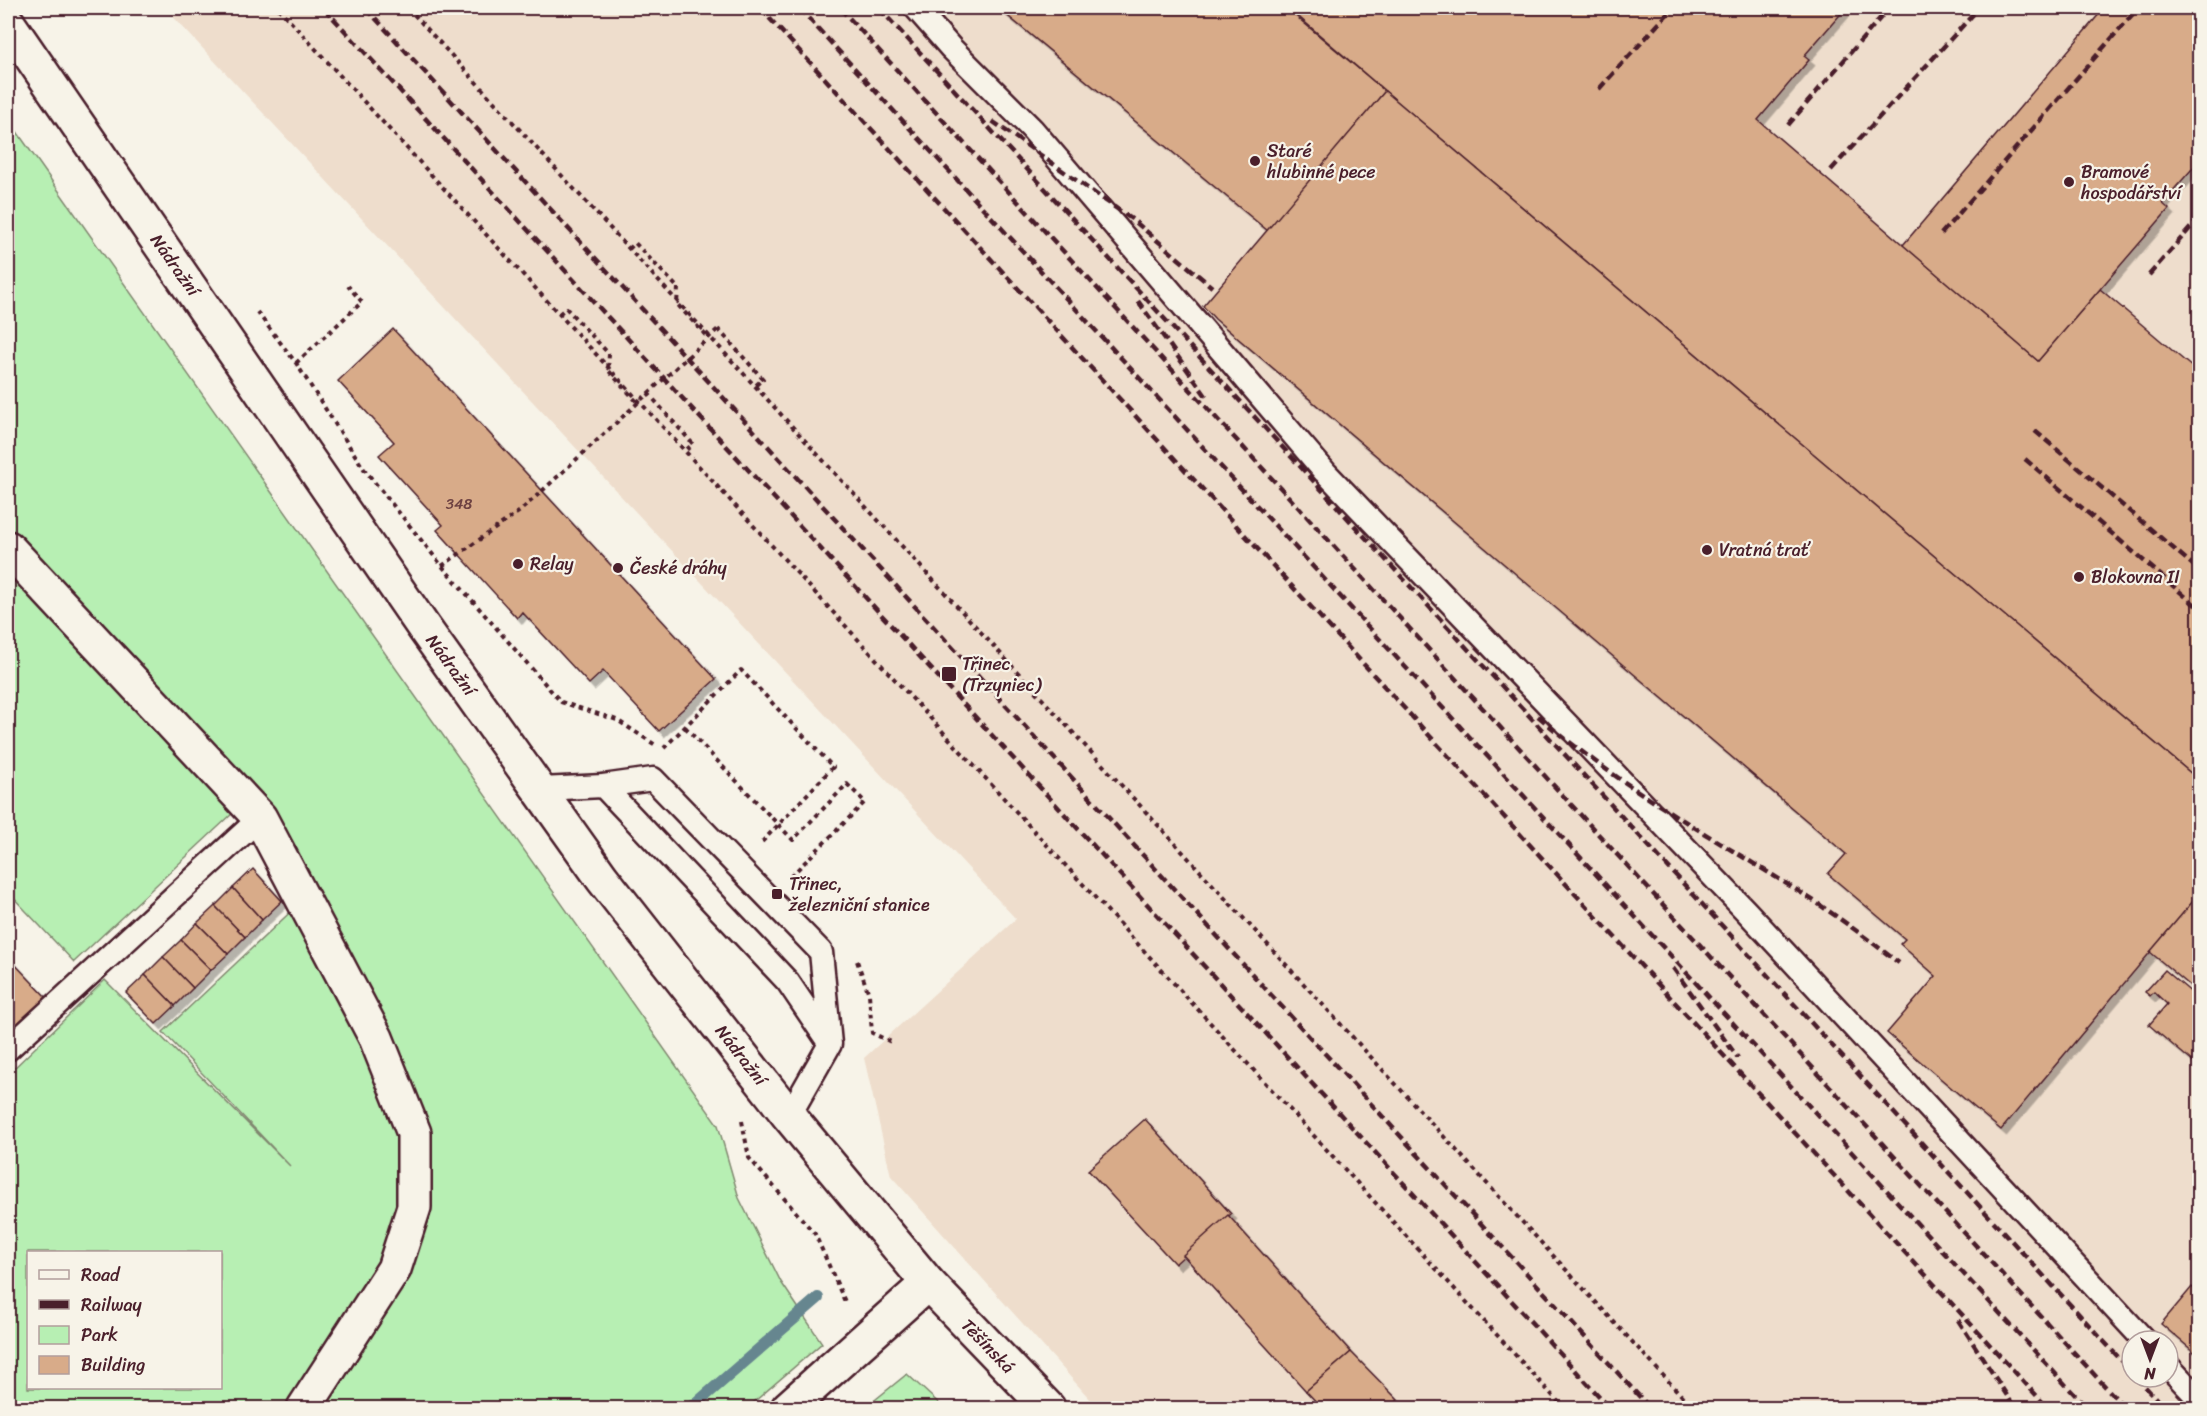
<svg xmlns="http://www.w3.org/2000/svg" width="2207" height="1416" font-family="Sriracha,sans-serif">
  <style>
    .built { fill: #edc; fill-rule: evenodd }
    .green { fill: #b7efb3; stroke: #80876f; stroke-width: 1.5; fill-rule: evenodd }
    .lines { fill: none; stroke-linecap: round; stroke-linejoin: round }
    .stream { stroke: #66868f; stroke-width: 12 }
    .building { fill: #d8ab89; stroke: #4a1f2b; stroke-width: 1.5; filter: url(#shadow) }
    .service-casing { stroke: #4a1f2b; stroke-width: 27 }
    .minor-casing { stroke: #4a1f2b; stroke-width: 38 }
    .secondary-casing { stroke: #4a1f2b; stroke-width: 38 }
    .path { stroke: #4a1f2b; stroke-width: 4; stroke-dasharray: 4.5 4.5; stroke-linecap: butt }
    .service { stroke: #f7f3e8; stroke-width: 22 }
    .minor { stroke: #f7f3e8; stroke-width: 33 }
    .secondary { stroke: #f7f3e8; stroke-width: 33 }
    .rail { stroke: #4a1f2b; stroke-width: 4.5; stroke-dasharray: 9 4.5; stroke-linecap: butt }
    .path-bridge { stroke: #4a1f2b; stroke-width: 4; stroke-dasharray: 4.5 4.5; stroke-linecap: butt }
    .poi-dot { fill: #4a1f2b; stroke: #f7f3e8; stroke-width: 2 }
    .labels { text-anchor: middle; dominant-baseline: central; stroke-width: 4.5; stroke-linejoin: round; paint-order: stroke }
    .number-label { font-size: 15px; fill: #6e4242 }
    .poi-label { font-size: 18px; fill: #4a1f2b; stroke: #f7f3e8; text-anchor: start }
    .street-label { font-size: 18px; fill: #4a1f2b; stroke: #f7f3e8 }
  </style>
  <defs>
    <filter id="shadow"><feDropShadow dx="5.5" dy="5.5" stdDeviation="0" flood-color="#0004"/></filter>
  </defs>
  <rect width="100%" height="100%" fill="#f7f3e8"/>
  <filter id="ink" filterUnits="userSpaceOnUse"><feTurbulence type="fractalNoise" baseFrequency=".0167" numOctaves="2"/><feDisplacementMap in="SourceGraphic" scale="12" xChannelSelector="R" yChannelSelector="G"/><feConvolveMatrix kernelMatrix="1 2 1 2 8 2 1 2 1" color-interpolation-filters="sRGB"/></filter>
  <g filter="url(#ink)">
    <path class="built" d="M 165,8 L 2199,8 L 2199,1408 L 1098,1408 L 891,1176 L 864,1058 L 1016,919 ZM 2132,1341 L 2168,1341 L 2168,1377 L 2132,1377 Z"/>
    <g class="green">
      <path d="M 8,119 L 718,1125 L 739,1198 L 781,1282 L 822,1343 L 747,1408 L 8,1408 L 8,1074 L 105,980 L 290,1166 L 163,1032 L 300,903 L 275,865 L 233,813 L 74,962 L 8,892 ZM 28,1252 L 220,1252 L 220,1388 L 28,1388 Z"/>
      <path d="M 907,1374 L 944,1408 L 865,1408 Z"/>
    </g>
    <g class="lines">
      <path class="stream" d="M 691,1408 L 818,1298"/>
    </g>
    <g class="building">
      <path d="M 998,8 L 1286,8 L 1385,91 L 1268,231 Z"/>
      <path d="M 1297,8 L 1846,8 L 1804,56 L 1809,60 L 1758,120 L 2038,361 L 2100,289 L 2200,374 L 2200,781 L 1385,91 L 1293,12 Z"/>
      <path d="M 2094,8 L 2200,8 L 2200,160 L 2162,203 L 2169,209 L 2038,361 L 1903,245 L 2100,13 Z"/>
      <path d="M 1385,91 L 2200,781 L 2200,893 L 2001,1130 L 1887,1033 L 1936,976 L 1900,944 L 1905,939 L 1828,874 L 1846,854 L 1215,319 L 1203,306 Z"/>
      <path d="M 393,329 L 716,679 L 659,731 L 603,671 L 589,684 L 522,612 L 517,618 L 437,530 L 443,525 L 379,455 L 394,442 L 338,381 Z"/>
      <path d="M 253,869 L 282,901 L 262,920 L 233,888 Z"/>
      <path d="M 233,888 L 262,920 L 245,937 L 215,906 Z"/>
      <path d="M 2200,893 L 2200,994 L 2150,952 Z"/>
      <path d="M 215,906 L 245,937 L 228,954 L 197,923 Z"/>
      <path d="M 197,923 L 228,954 L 211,970 L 181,940 Z"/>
      <path d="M 181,940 L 211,970 L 193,988 L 163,957 Z"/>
      <path d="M 8,957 L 47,998 L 8,1035 Z"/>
      <path d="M 163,957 L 193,988 L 175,1006 L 145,975 Z"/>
      <path d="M 2165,970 L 2200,1000 L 2200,1068 L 2149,1025 L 2167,1004 L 2154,992 L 2150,996 L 2145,992 Z"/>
      <path d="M 145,975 L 175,1006 L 156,1024 L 126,993 Z"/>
      <path d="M 1145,1119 L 1231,1214 L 1175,1264 L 1088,1170 Z"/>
      <path d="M 1228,1215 L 1351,1352 L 1306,1391 L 1183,1255 Z"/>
      <path d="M 2192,1287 L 2200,1294 L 2200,1357 L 2161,1324 Z"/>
      <path d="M 1351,1352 L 1398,1400 L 1389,1408 L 1322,1408 L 1306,1391 Z"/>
    </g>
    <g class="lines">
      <defs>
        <g id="service">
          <path d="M 916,8 L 951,48 L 1032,129 L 1325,472 L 1747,912 L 2145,1341"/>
          <path d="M 603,786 L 788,982 L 828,1041"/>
          <path d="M 541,789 L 603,786 L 653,779 L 821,952 L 830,1044 L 789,1116"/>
          <path d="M 8,1049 L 260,818"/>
          <path d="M 2168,1366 L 2200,1400"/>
        </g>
        <g id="minor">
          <path d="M 8,548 L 260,818 L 376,1038 L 414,1133 L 414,1207 L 394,1269 L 304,1408"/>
          <path d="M 788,1408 L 928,1283"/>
        </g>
        <path id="secondary" d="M 8,23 L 424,628 L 602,878 L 789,1116 L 928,1283 L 1048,1408"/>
      </defs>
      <use href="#service" class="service-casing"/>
      <use href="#minor" class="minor-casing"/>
      <use href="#secondary" class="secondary-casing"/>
      <g class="path">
        <path d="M 278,8 L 1564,1408"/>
        <path d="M 408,8 L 1693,1408"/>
        <path d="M 629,249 L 635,243 L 678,288"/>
        <path d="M 257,312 L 296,363 L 364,469 L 442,566 L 561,702 L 617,720 L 657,746"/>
        <path d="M 559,314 L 566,308 L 609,354"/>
        <path d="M 718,329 L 763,379 L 755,386"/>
        <path d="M 296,363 L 362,302 L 348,286"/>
        <path d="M 648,393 L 693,444 L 685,451"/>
        <path d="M 442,566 L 520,511 L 542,491"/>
        <path d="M 685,727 L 793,840 L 847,784 L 865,802 L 791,876"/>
        <path d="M 664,748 L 741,670 L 833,767 L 760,844"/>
        <path d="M 857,961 L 869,994 L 872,1033 L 891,1042"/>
        <path d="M 742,1121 L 749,1158 L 815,1234 L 846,1304"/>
      </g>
      <use href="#service" class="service"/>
      <use href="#minor" class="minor"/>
      <use href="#secondary" class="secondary"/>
      <g class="rail">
        <path d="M 324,8 L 1610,1408"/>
        <path d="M 366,8 L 1650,1408"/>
        <path d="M 760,8 L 2048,1408"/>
        <path d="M 799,8 L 2087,1408"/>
        <path d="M 840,8 L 2125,1408"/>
        <path d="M 879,8 L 2132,1372"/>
        <path d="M 1599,89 L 1673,8"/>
        <path d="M 992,121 L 1133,220 L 1212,287"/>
        <path d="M 1788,125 L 1889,8"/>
        <path d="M 1831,170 L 1979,8"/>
        <path d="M 1941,234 L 2138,8"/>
        <path d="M 2149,275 L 2200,217"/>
        <path d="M 1138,301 L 1206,396"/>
        <path d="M 2035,431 L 2200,571"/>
        <path d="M 2025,459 L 2200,609"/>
        <path d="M 1538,716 C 1616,784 1707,834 1795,889 C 1831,911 1865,937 1899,963"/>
        <path d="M 1673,968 L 1738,1058"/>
        <path d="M 1958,1320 L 2015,1408"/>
        <path d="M 2136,1377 L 2165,1408"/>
      </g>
      <g class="path-bridge">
        <path d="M 678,288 L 677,304 L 708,338"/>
        <path d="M 609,354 L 608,370 L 638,403"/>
        <path d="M 542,491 L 718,329"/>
      </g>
    </g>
  </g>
  <g class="poi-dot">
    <circle cx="1255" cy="161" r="6"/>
    <circle cx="2069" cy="182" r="6"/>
    <circle cx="1707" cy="550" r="6"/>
    <circle cx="518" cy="564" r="6"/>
    <circle cx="618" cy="568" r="6"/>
    <circle cx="2079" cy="577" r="6"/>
    <rect x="941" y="666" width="16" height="16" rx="3"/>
    <rect x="771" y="888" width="12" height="12" rx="3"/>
  </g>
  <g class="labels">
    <g class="number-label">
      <text x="459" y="504">348</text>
    </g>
    <g class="poi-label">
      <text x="1267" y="151">Staré<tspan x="1267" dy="21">hlubinné pece</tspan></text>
      <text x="2081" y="172">Bramové<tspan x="2081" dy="21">hospodářství</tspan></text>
      <text x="1719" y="550">Vratná trať</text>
      <text x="530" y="564">Relay</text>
      <text x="630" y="568">České dráhy</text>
      <text x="2091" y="577">Blokovna II</text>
      <text x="962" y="664">Třinec<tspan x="962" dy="21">(Trzyniec)</tspan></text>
      <text x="789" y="884">Třinec,<tspan x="789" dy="21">železniční stanice</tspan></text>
    </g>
    <g class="street-label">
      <text transform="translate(175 265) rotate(55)">Nádražní</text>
      <text transform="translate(451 665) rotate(54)">Nádražní</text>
      <text transform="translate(741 1055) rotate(52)">Nádražní</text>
      <text transform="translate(988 1346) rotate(46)">Těšínská</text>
    </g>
  </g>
  <rect width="2207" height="1416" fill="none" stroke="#f7f3e8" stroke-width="30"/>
  <rect x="15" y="15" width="2177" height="1386" fill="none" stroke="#4a1f2b" stroke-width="2" filter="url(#ink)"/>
  <rect x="27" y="1251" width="195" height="138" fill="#f7f3e8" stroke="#b29e9c" stroke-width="1.5"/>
  <rect x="39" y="1270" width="30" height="9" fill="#f7f3e8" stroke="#b29e9c" stroke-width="1.5"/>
  <text x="81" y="1281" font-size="18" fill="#4a1f2b">Road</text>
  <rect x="39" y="1300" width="30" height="9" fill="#4a1f2b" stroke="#b29e9c" stroke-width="1.5"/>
  <text x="81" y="1311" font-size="18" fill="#4a1f2b">Railway</text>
  <rect x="39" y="1326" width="30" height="18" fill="#b7efb3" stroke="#b29e9c" stroke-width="1.5"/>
  <text x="81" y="1341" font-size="18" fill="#4a1f2b">Park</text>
  <rect x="39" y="1356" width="30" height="18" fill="#d8ab89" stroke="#b29e9c" stroke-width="1.5"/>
  <text x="81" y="1371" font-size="18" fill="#4a1f2b">Building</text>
  <g transform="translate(2150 1359) rotate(180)"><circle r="28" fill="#f7f3e8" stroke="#b29e9c" stroke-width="1.5"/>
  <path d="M0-4.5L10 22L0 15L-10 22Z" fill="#4a1f2b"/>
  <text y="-9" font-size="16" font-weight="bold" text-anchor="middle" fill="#4a1f2b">N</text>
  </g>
</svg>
